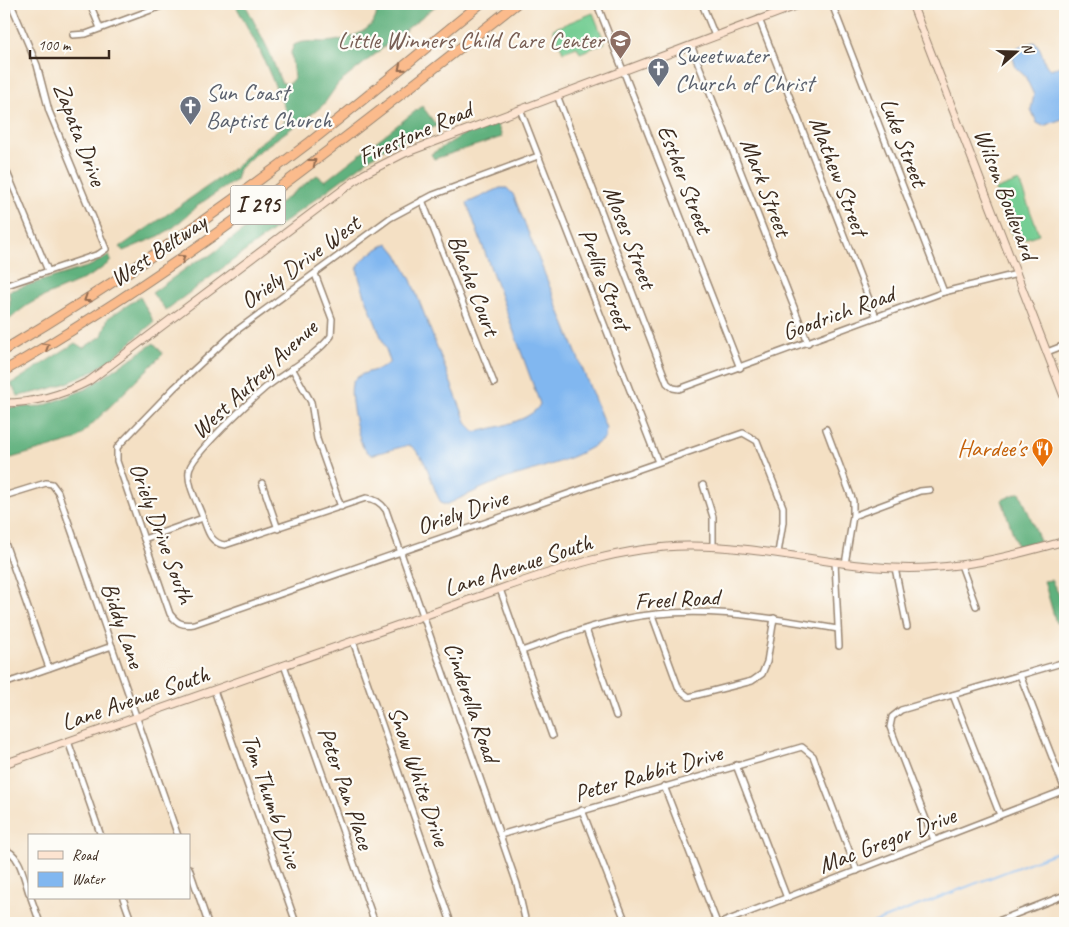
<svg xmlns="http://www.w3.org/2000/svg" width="1069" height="927" font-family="Caveat,sans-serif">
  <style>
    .green { fill: #76ce94; stroke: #587c59 }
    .forest { fill: #60b17e; stroke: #4e6e4e }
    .water { fill: #81b7f0; stroke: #5e7087 }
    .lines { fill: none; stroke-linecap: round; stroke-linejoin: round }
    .stream { stroke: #81b7f0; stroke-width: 2 }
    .street-casing { stroke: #988571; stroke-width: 8 }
    .secondary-casing { stroke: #988571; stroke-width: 9 }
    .highway-casing { stroke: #988571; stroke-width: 11 }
    .street { stroke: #fff; stroke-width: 5 }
    .secondary { stroke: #fde4d1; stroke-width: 7 }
    .highway { stroke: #fbbb8c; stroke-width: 9 }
    .oneway { stroke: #916b50 }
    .labels { text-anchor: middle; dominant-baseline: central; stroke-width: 4.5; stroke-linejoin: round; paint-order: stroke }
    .shield { fill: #fdfcf7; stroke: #75695f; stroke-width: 1 }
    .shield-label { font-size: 22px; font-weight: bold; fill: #3b2a1e }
    .education-label { font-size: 24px; fill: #785e54; stroke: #fdfcf7; text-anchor: end }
    .worship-label { font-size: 24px; fill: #5b616d; stroke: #fdfcf7; text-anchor: start }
    .street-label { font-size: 24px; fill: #3b2a1e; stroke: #fdfcf7 }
    .food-label { font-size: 24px; fill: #c56008; stroke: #fdfcf7; text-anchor: end }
  </style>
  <rect width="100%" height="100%" fill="#fdfcf7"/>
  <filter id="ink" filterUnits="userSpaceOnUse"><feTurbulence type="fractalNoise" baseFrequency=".02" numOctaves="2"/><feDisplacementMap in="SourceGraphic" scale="10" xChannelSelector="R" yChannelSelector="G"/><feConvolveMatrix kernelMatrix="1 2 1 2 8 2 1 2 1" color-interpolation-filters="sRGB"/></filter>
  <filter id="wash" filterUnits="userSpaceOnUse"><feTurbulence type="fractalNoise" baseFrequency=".0096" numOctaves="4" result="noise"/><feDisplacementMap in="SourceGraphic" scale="20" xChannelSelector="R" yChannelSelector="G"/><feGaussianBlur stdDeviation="1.12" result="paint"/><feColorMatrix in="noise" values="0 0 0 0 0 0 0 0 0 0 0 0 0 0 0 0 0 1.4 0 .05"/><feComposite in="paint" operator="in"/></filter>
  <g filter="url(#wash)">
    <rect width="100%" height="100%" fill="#f4e0c4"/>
    <g class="green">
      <path d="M 593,13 L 605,43 L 580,53 L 577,47 L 563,52 L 553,29 Z"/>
      <path d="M 1019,181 L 1039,234 L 1015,242 L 995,190 Z"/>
    </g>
    <g class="forest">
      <path d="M 235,4 L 245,4 L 269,51 L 281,82 L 288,85 L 294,78 L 291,52 L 294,45 C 304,40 314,42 325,42 C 341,41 371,34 376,16 C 377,12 377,7 377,4 L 438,4 L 338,84 L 324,104 L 316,111 L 255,154 L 239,169 L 236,180 L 201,203 L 174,227 L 159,236 L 123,251 L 120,247 L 237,166 L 256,146 L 281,127 L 288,116 L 260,51 Z"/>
      <path d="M 422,106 L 437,126 L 383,149 L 166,310 L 152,293 L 195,262 L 209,256 L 317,175 L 325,181 Z"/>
      <path d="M 496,121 L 502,137 L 434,159 L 431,154 L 461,136 Z"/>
      <path d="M 109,255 L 111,261 C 90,280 63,287 39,299 C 25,305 15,315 4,324 L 4,318 L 10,305 L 9,291 L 90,266 Z"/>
      <path d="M 140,297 L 154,322 C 136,337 118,356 98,368 C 73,383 46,391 18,396 L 11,384 L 75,343 L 83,348 L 102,336 L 108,318 Z"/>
      <path d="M 154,343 L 163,354 L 76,440 L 4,460 L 4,408 L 43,406 L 86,389 Z"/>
      <path d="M 1020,492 L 1040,541 L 1017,546 L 1002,500 Z"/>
      <path d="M 1051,580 L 1065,605 L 1065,621 L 1056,623 L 1044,581 Z"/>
    </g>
    <g class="water">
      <path d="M 1034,42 C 1044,48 1041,63 1050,69 L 1065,65 L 1065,118 L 1043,126 L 1037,123 L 1031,109 L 1034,95 L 1025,76 L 1016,68 L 1012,54 L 1018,47 Z"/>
      <path d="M 500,188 L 507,188 L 513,194 L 606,428 L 605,438 C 578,460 537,468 505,479 C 485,486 467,495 448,504 L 442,504 C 430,486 429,456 409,445 L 371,455 C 369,453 365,450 363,447 C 358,437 347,391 353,382 C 361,369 381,373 390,362 C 386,345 354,276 358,267 C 362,257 379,248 388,243 L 397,254 L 411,280 L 467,424 L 475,432 C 493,428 532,421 540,404 L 467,203 Z"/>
    </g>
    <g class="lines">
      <path class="stream" d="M 873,923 L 1065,849"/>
    </g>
  </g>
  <g filter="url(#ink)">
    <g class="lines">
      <defs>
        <g id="street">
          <path d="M 90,4 L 100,28"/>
          <path d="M 597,4 L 740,368"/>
          <path d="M 702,4 L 715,36"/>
          <path d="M 832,4 L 944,292"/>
          <path d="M 759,19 L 876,317"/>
          <path d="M 73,35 L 86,34 L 167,4"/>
          <path d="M 691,45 L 808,343"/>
          <path d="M 557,95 L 667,383 L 673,388 L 679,389 L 944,292 L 1017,274"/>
          <path d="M 520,109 L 658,462"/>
          <path d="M 538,156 L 433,195 L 390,218 L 236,331 L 174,388 L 121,443 L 117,448 L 117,461 L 170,614 C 177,623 182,626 194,624 L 743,433 L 757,441 L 783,507 L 783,522 L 778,553"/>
          <path d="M 4,165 L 48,271"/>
          <path d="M 422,200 L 494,383"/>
          <path d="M 315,274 L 332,319 L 331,336 C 316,356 285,372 265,388 C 251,400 190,456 189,471 C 187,486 199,505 203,518 C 208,531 210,543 225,545 L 366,498 C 375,499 380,502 386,510 L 500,835 L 517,884 L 526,923"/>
          <path d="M 4,286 L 99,254 L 106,249 L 49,111 L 37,65 L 11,4"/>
          <path d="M 1047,352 L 1065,345"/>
          <path d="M 292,368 L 311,402 L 317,439 L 341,507"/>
          <path d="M 826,429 L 853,501 L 853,516 L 845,564"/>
          <path d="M 262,483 L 278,529"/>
          <path d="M 703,485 L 713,517 L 713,546"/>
          <path d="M 4,496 L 46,483 L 52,484 L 58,492 L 178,836"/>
          <path d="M 853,516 L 920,491 L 930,490"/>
          <path d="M 144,539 L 203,518"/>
          <path d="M 4,540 L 49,668"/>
          <path d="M 835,562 L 839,646"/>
          <path d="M 961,565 L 976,606"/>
          <path d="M 895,568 L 907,627"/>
          <path d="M 500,589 L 552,736"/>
          <path d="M 652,615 L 679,689 L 689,697 L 752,681 L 762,674 L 767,662 L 774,618"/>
          <path d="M 586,629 L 616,716"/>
          <path d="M 353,641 L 451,923"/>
          <path d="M 522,651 C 555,639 589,626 623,619 C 696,604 766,617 838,629"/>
          <path d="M 284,665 L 375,923"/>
          <path d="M 1020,675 L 1065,790"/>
          <path d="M 4,684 L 112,646"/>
          <path d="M 214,690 L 296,923"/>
          <path d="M 953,695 L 1000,815"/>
          <path d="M 68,741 L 101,836"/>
          <path d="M 736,765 L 787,898"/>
          <path d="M 664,786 L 717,923"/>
          <path d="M 582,810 L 626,923"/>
          <path d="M 500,835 L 802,747 L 813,756 L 857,871"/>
          <path d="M 934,840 L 890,727 L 892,717 L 901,710 L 1065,662"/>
          <path d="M 4,850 C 20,852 24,879 29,893"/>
          <path d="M 189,868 L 208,923"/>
          <path d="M 31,898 L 40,923"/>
          <path d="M 123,898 L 132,923"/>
          <path d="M 721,923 L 1065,790"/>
          <path d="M 993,923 L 1065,895"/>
        </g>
        <g id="secondary">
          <path d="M 912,4 L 1065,399"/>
          <path d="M 4,403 C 34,403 62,395 89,381 L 341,191 L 364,174 L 405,153 L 801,4"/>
          <path d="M 4,764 L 500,589 C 561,568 622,547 687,546 C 757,545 825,565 894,568 C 953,571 1009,557 1065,541"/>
        </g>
        <g id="highway">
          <path d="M 4,350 C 110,287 212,217 310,142 C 367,97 423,50 480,4"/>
          <path d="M 4,371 C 187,266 351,134 516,4"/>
        </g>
      </defs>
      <use href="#street" class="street-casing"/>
      <use href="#secondary" class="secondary-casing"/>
      <use href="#highway" class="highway-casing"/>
      <use href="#street" class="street"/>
      <use href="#secondary" class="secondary"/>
      <use href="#highway" class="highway"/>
    </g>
    <defs><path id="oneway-chevron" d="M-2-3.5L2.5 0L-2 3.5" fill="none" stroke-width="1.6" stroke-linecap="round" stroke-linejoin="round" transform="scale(1.25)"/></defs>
    <g class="oneway">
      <use href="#oneway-chevron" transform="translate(401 68) rotate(141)"/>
      <use href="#oneway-chevron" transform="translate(313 162) rotate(-38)"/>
      <use href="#oneway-chevron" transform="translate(182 258) rotate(-35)"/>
      <use href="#oneway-chevron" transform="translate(87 299) rotate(147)"/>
      <use href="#oneway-chevron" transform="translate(46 346) rotate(-31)"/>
    </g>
  </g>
  <defs>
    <symbol id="school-pin" viewBox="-11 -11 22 30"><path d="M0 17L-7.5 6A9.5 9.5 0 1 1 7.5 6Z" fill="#8d6e63" stroke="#fdfcf7"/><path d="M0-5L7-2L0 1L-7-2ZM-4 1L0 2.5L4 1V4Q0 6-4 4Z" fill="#fff"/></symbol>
    <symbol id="church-pin" viewBox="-11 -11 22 30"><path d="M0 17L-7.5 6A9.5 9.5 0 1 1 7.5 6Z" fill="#6b7280" stroke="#fdfcf7"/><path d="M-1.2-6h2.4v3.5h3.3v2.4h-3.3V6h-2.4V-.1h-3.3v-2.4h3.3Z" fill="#fff"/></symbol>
    <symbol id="restaurant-pin" viewBox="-11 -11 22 30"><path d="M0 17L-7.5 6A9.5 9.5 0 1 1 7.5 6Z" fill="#e8710a" stroke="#fdfcf7"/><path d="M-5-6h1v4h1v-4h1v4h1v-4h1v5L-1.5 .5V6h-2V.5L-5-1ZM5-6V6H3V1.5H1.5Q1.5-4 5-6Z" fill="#fff"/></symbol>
  </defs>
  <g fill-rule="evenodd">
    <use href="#school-pin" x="608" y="28" width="25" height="34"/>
    <use href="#church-pin" x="646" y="56" width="25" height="34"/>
    <use href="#church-pin" x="178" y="94" width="25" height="34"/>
    <use href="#restaurant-pin" x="1030" y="436" width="25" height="34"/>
  </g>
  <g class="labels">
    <rect class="shield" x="230.5" y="185.5" width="55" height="39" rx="4"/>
    <g class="shield-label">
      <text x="258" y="205">I 295</text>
    </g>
    <g class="education-label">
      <text x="604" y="40">Little Winners Child Care Center</text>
    </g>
    <g class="worship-label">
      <text x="675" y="55">Sweetwater<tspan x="675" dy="28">Church of Christ</tspan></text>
      <text x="206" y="92">Sun Coast<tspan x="206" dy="28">Baptist Church</tspan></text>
    </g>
    <g class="street-label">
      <text transform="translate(415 133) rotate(-24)">Firestone Road</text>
      <text transform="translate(80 134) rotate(69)">Zapata Drive</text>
      <text transform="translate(904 142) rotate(69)">Luke Street</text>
      <text transform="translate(839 176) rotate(69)">Mathew Street</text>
      <text transform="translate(685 179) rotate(69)">Esther Street</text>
      <text transform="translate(766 187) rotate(69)">Mark Street</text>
      <text transform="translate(1006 194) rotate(69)">Wilson Boulevard</text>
      <text transform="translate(630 237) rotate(69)">Moses Street</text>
      <text transform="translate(158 250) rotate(-34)">West Beltway</text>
      <text transform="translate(300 262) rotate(-36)">Oriely Drive West</text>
      <text transform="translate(605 279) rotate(69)">Prellie Street</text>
      <text transform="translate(474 285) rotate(69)">Blache Court</text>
      <text transform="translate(838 313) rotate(-20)">Goodrich Road</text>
      <text transform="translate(254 379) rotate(-43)">West Autrey Avenue</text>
      <text transform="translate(462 512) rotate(-19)">Oriely Drive</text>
      <text transform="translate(162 533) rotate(70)">Oriely Drive South</text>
      <text transform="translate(518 565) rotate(-18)">Lane Avenue South</text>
      <text transform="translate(677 599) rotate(-3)">Freel Road</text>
      <text transform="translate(123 625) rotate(71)">Biddy Lane</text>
      <text transform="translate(135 698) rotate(-19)">Lane Avenue South</text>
      <text transform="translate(472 702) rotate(71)">Cinderella Road</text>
      <text transform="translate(648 773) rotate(-16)">Peter Rabbit Drive</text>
      <text transform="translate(419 776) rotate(71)">Snow White Drive</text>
      <text transform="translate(346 788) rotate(71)">Peter Pan Place</text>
      <text transform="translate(272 801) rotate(71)">Tom Thumb Drive</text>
      <text transform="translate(887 840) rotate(-21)">Mac Gregor Drive</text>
    </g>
    <g class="food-label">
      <text x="1026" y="448">Hardee's</text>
    </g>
  </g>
  <rect width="1069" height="927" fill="none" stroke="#fdfcf7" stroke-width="20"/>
  <rect x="28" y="834" width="162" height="65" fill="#fdfcf7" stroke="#afa8a0"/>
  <rect x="38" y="851" width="25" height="8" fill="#fde4d1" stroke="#afa8a0"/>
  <text x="72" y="860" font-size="15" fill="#3b2a1e">Road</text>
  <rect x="38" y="872" width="25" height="15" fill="#81b7f0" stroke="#afa8a0"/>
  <text x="72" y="884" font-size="15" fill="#3b2a1e">Water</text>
  <g transform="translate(1016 52) rotate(70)" stroke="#fdfcf7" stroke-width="4" paint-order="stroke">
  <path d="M0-4L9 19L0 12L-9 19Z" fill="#3b2a1e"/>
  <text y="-8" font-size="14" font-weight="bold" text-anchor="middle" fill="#3b2a1e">N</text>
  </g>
  <path d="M30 50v8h79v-8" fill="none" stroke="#3b2a1e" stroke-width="2.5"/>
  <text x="38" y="50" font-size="15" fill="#3b2a1e" stroke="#fdfcf7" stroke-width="4" paint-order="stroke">100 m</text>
</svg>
